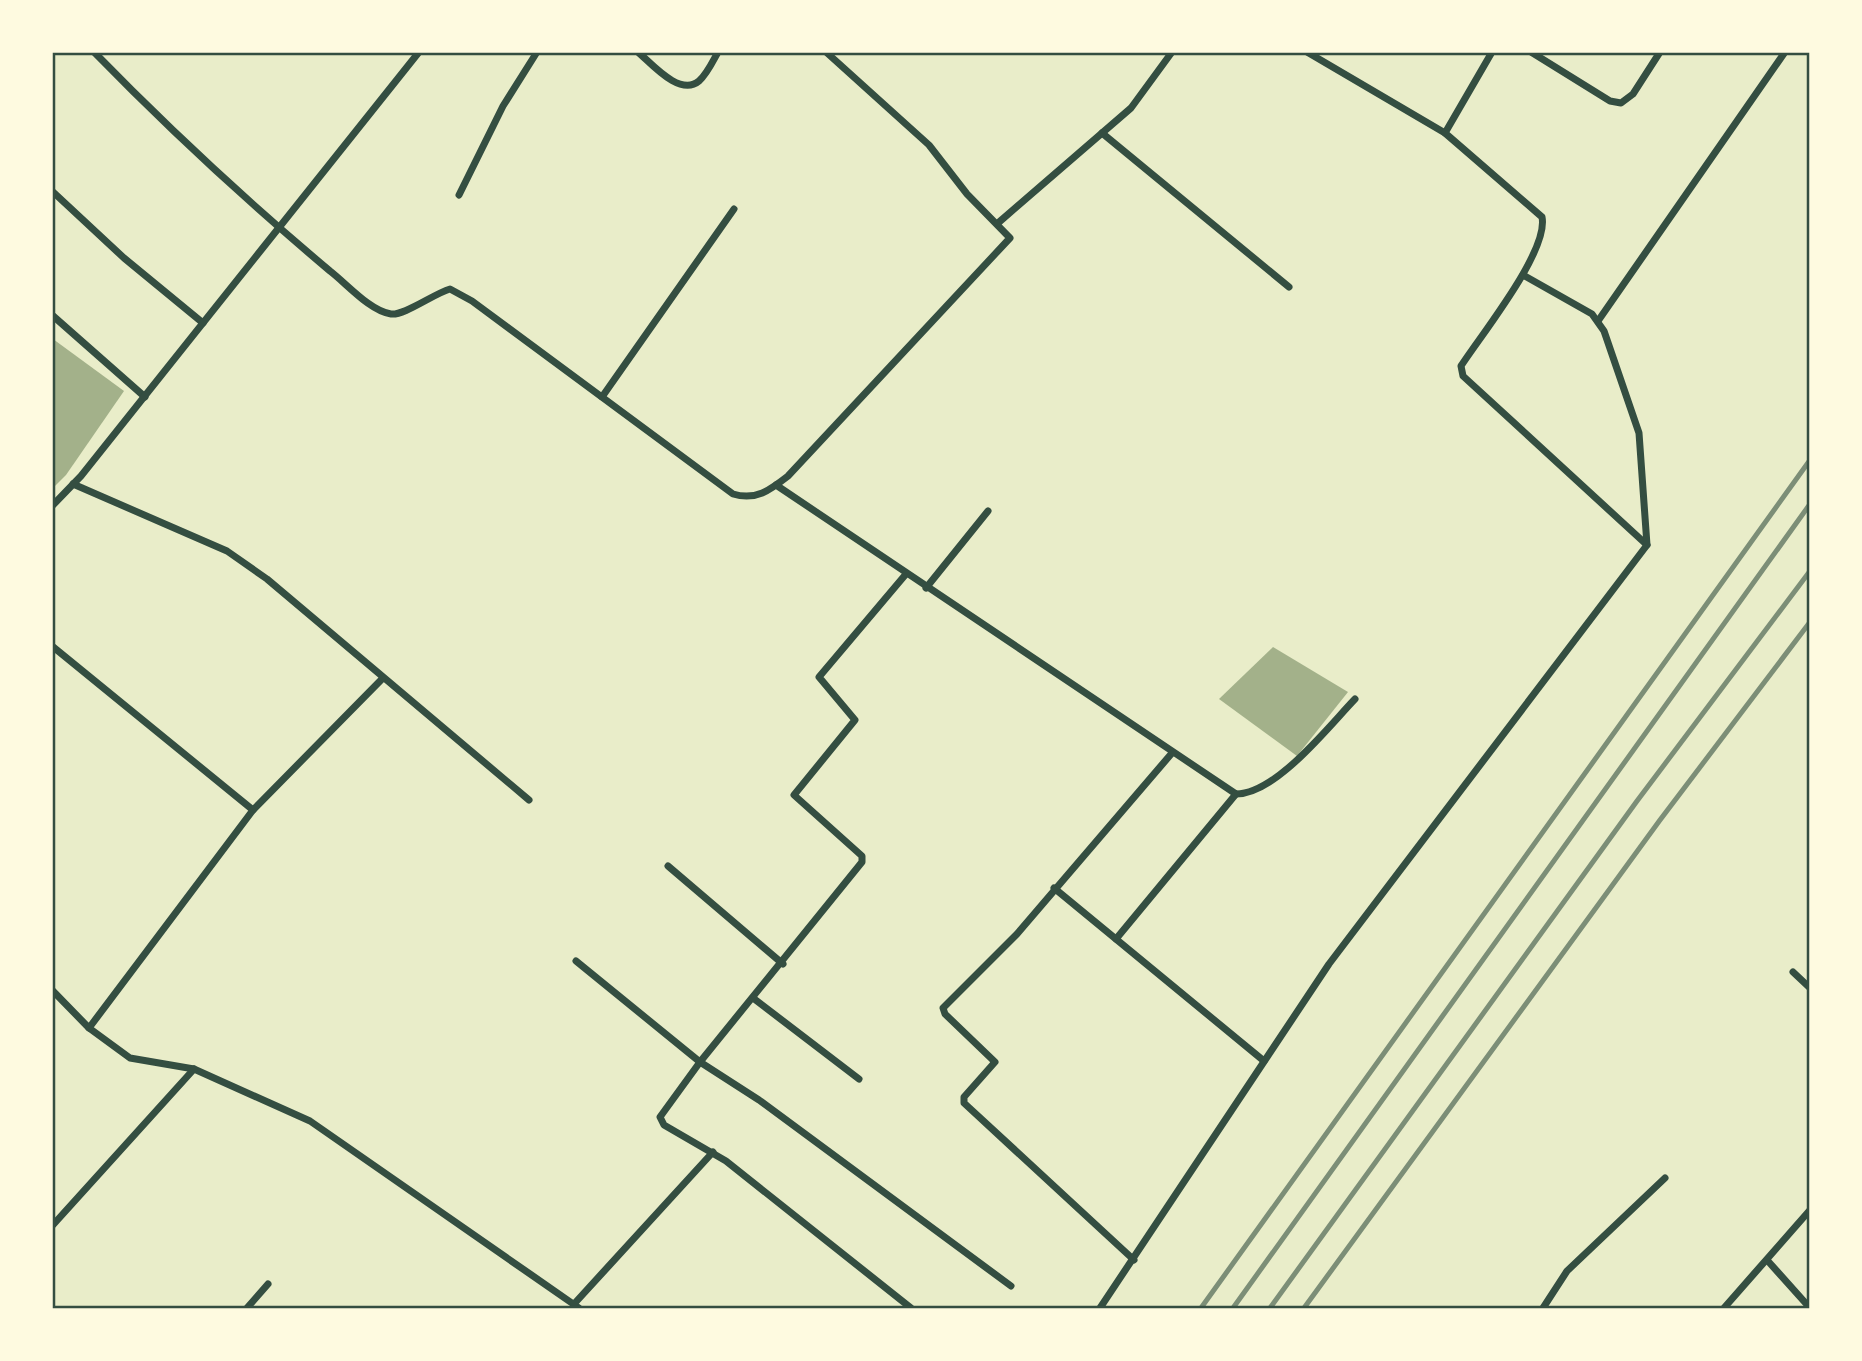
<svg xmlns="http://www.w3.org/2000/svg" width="1862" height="1361" font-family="'Archivo Narrow',sans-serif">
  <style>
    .water { fill: #a3b18a }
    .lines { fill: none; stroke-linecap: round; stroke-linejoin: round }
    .minor { stroke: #344e41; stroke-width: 7 }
    .rail { stroke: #7c8e77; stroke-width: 5 }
    .neatline { fill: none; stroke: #344e41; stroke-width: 2.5 }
  </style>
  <rect width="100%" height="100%" fill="#e9edc9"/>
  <g class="water">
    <path d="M 53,339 L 124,391 L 66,475 L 53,488 Z"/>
    <path d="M 1273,647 L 1348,692 L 1297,756 L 1219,699 Z"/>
  </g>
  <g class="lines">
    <g class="minor">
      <path d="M 94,52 C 169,129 248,202 330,271 C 347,284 370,311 391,314 C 404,316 433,294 450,289 L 472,301 L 733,494 C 756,501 770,490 788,476 L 1010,238 L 967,194 L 929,145 L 826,52"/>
      <path d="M 638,52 C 652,64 680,97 699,81 C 707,74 713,61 718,52"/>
      <path d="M 1307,52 L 1445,133"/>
      <path d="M 1492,52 L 1445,133 L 1542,217 C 1549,251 1481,335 1461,366 L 1463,376 L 1647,545"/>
      <path d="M 1531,52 L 1610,101 L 1621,103 L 1633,94 L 1660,52"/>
      <path d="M 1102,133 L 1289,287"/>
      <path d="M 52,191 L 124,258 L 203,323"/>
      <path d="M 459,195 L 503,106 L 537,52"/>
      <path d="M 998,223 L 1131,108 L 1172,52"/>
      <path d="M 52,315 L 145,397"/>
      <path d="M 1598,321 L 1785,52"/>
      <path d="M 602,397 L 734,209"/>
      <path d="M 73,484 L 227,551 L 267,579 L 529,800"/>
      <path d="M 776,485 L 1236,794 C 1276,794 1328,727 1355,699"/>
      <path d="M 52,506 L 81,476 L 419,52"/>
      <path d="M 906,574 L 819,677 L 855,720 L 794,795 L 862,856 L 862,862 L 700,1062 L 660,1117 L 664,1125 L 726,1161 L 911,1308"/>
      <path d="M 926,588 L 988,511"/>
      <path d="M 52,646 L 253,810"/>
      <path d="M 668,866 L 783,964"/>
      <path d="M 1054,888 L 1264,1061"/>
      <path d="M 1116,939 L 1236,794"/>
      <path d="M 576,961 L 700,1062 L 759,1100 L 1011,1286"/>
      <path d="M 1793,972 L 1810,988"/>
      <path d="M 52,990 L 89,1028 L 130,1058 L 194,1069 L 310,1121 L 579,1308"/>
      <path d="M 753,998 L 859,1079"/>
      <path d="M 89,1028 L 253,810 L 382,679"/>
      <path d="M 52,1226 L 194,1069"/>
      <path d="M 1134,1260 L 964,1103 L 964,1097 L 995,1062 L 945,1014 L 943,1008 L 1017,934 L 1172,753"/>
      <path d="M 1767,1260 L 1810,1308"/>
      <path d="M 574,1304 L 713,1152"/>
      <path d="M 247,1308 L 268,1284"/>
      <path d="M 1100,1308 L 1329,964 L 1647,545 L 1639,433 L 1604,331 L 1592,314 L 1523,275"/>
      <path d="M 1543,1308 L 1567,1271 L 1665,1178"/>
      <path d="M 1724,1308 L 1810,1210"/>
    </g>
    <g class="rail">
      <path d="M 1201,1308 L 1810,460"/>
      <path d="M 1233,1308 L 1810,504"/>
      <path d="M 1270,1308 L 1637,801 L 1810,571"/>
      <path d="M 1304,1308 L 1660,820 L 1810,622"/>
    </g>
  </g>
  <rect width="1862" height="1361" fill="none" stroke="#fefae0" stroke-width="108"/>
  <rect x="54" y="54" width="1754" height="1253" class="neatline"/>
</svg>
